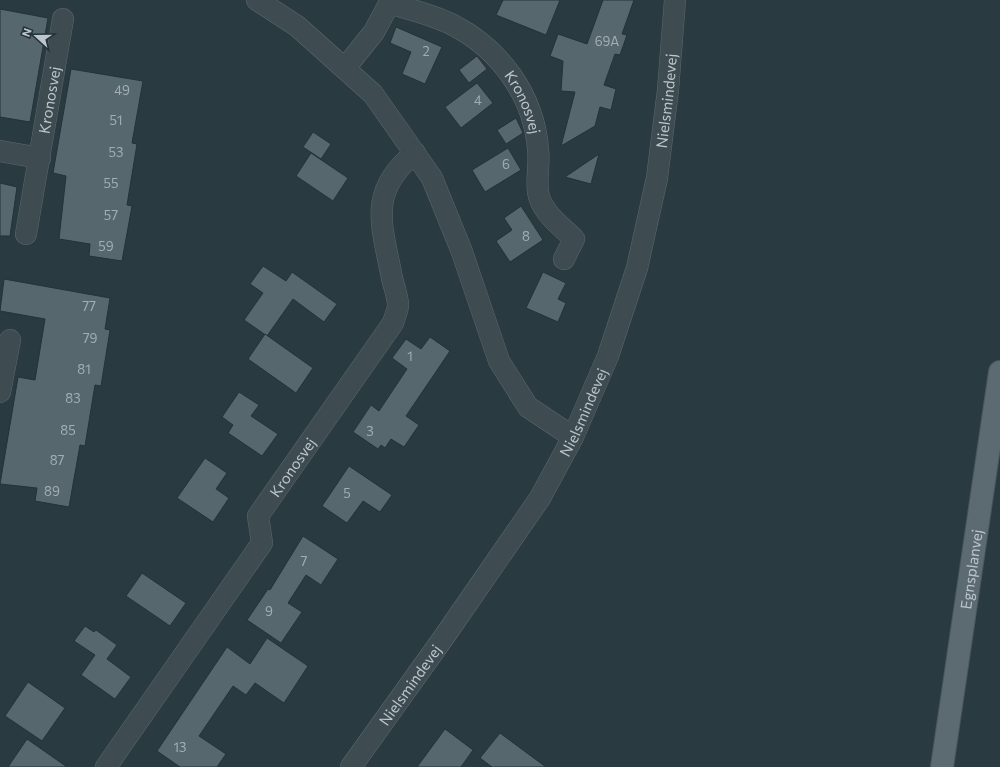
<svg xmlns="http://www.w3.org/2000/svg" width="1000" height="767" font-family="Commissioner,sans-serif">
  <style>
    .building { fill: #56676e; stroke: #253239 }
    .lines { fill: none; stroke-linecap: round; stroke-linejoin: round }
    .minor-casing { stroke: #5c686f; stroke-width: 22 }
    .major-casing { stroke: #4b575e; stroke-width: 24 }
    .minor { stroke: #3e4b51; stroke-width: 21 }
    .major { stroke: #5c6a71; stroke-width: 22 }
    .labels { text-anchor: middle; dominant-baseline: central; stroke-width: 4; stroke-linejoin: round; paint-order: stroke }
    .number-label { font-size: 13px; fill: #a2aeb4 }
    .street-label { font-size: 15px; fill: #bbc5cb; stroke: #233037 }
  </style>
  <rect width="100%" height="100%" fill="#2a3a41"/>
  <g class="building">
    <path d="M 503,0 L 560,0 L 546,35 L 496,15 Z"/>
    <path d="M 603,0 L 634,0 L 622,34 L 627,35 L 620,55 L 615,54 L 604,85 L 616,89 L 611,110 L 600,107 L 595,126 L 561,146 L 575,92 L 561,91 L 563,61 L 550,56 L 558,34 L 587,44 Z"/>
    <path d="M 0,9 L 48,18 L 30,122 L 0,117 Z"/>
    <path d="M 396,27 L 442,47 L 425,84 L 402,74 L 411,52 L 390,43 Z"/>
    <path d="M 477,56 L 487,69 L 469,83 L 459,70 Z"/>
    <path d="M 71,69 L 143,81 L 132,143 L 137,144 L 127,205 L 132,206 L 122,261 L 89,256 L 90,244 L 59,239 L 66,176 L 53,173 Z"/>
    <path d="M 477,83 L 493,103 L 461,128 L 445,107 Z"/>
    <path d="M 516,118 L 523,133 L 506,144 L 497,130 Z"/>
    <path d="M 313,132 L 331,144 L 321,159 L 303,147 Z"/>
    <path d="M 508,148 L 521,170 L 485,192 L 472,170 Z"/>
    <path d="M 311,153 L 348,178 L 333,201 L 296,176 Z"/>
    <path d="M 599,154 L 591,184 L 565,177 Z"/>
    <path d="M 0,183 L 17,187 L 10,236 L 0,236 Z"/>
    <path d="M 521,206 L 543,240 L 510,262 L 496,241 L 512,230 L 504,218 Z"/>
    <path d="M 263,266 L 286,281 L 292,272 L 337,304 L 324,322 L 293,299 L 267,336 L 244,320 L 263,293 L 250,284 Z"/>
    <path d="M 543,272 L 566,283 L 558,299 L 566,303 L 558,322 L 526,308 Z"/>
    <path d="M 4,279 L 110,298 L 105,329 L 110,330 L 101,386 L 95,385 L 85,446 L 80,445 L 69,507 L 35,501 L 37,488 L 0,484 L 18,377 L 35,380 L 45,319 L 0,311 Z"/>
    <path d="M 265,334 L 313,368 L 296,393 L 248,359 Z"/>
    <path d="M 430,337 L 450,351 L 406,416 L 419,425 L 404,447 L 391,439 L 385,448 L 381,445 L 378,449 L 353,432 L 371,405 L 379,411 L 407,369 L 392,358 L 406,339 L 421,349 Z"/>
    <path d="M 239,392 L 259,405 L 251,416 L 278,434 L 262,456 L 228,433 L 233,425 L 222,417 Z"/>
    <path d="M 205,458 L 227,473 L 216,489 L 229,498 L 213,522 L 177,498 Z"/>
    <path d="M 349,466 L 392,495 L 380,512 L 363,501 L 347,523 L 322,506 Z"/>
    <path d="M 303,536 L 338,559 L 321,585 L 306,575 L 288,603 L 302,612 L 281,643 L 247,620 L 268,589 L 270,590 Z"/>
    <path d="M 142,573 L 186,603 L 170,626 L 126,596 Z"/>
    <path d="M 85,626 L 94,632 L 96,630 L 117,645 L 107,659 L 131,677 L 115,699 L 81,675 L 95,655 L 74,641 Z"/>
    <path d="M 267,638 L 308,666 L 284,703 L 255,683 L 246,695 L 233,686 L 199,736 L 226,754 L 217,767 L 180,767 L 157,751 L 227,647 L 250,664 Z"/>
    <path d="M 28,682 L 65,708 L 42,741 L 5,716 Z"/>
    <path d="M 445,729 L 473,750 L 461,767 L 417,767 Z"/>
    <path d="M 500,733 L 546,767 L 492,767 L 480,758 Z"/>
    <path d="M 27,739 L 67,767 L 8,767 Z"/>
  </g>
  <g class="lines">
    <defs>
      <g id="minor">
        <path d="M 257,0 L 297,26 L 373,94 L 432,178 L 462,252 L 499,361 L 528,407 L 573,437"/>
        <path id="s1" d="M 390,3 C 410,10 434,15 453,25 C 500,49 534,96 538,149 C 540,163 536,178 538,192 C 541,212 560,225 574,239 L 564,259"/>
        <path d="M 345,68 L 374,32 L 391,0"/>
        <path d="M 0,151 L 40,158"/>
        <path id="s2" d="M 26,234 L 63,19"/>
        <path d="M 0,392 L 10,340"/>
        <path id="s3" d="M 106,767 L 262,543 L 258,516 L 393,323 C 394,318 398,311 398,305 C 398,297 394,287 392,278 C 382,225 367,192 415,153"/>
        <path id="s4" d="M 351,767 L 444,637 L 540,498 L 573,437 L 608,356 L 637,268 L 657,178 L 668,90 L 675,0"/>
      </g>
      <g id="major">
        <path id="s5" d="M 942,767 L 1000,372"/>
      </g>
    </defs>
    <use href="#minor" class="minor-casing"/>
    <use href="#major" class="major-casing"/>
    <use href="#minor" class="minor"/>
    <use href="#major" class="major"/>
  </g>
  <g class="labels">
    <g class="number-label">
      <text x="607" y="41">69A</text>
      <text x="426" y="51">2</text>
      <text x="122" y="90">49</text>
      <text x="478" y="100">4</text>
      <text x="116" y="120">51</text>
      <text x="116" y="152">53</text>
      <text x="506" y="164">6</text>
      <text x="111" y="183">55</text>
      <text x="111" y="215">57</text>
      <text x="526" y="236">8</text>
      <text x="106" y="246">59</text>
      <text x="89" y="306">77</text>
      <text x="90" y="338">79</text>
      <text x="410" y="356">1</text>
      <text x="84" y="369">81</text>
      <text x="73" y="398">83</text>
      <text x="68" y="430">85</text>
      <text x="370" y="431">3</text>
      <text x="57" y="460">87</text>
      <text x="52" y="491">89</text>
      <text x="347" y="493">5</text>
      <text x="304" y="561">7</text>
      <text x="269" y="611">9</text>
      <text x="180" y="747">13</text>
    </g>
    <g class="street-label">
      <text stroke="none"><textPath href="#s2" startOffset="136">Kronosvej</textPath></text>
      <text stroke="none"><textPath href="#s4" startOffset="749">Nielsmindevej</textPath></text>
      <text stroke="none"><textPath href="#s1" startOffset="174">Kronosvej</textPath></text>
      <text stroke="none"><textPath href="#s4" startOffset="425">Nielsmindevej</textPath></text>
      <text stroke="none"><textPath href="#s3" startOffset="360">Kronosvej</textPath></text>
      <text stroke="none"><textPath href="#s5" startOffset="200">Egnsplanvej</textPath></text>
      <text stroke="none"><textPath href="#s4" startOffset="101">Nielsmindevej</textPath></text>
    </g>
  </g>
  <g transform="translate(36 36) rotate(291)" stroke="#233037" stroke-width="3" paint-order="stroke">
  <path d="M0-3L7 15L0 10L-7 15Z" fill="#bbc5cb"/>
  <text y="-6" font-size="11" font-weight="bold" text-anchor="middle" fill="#bbc5cb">N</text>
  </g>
</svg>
